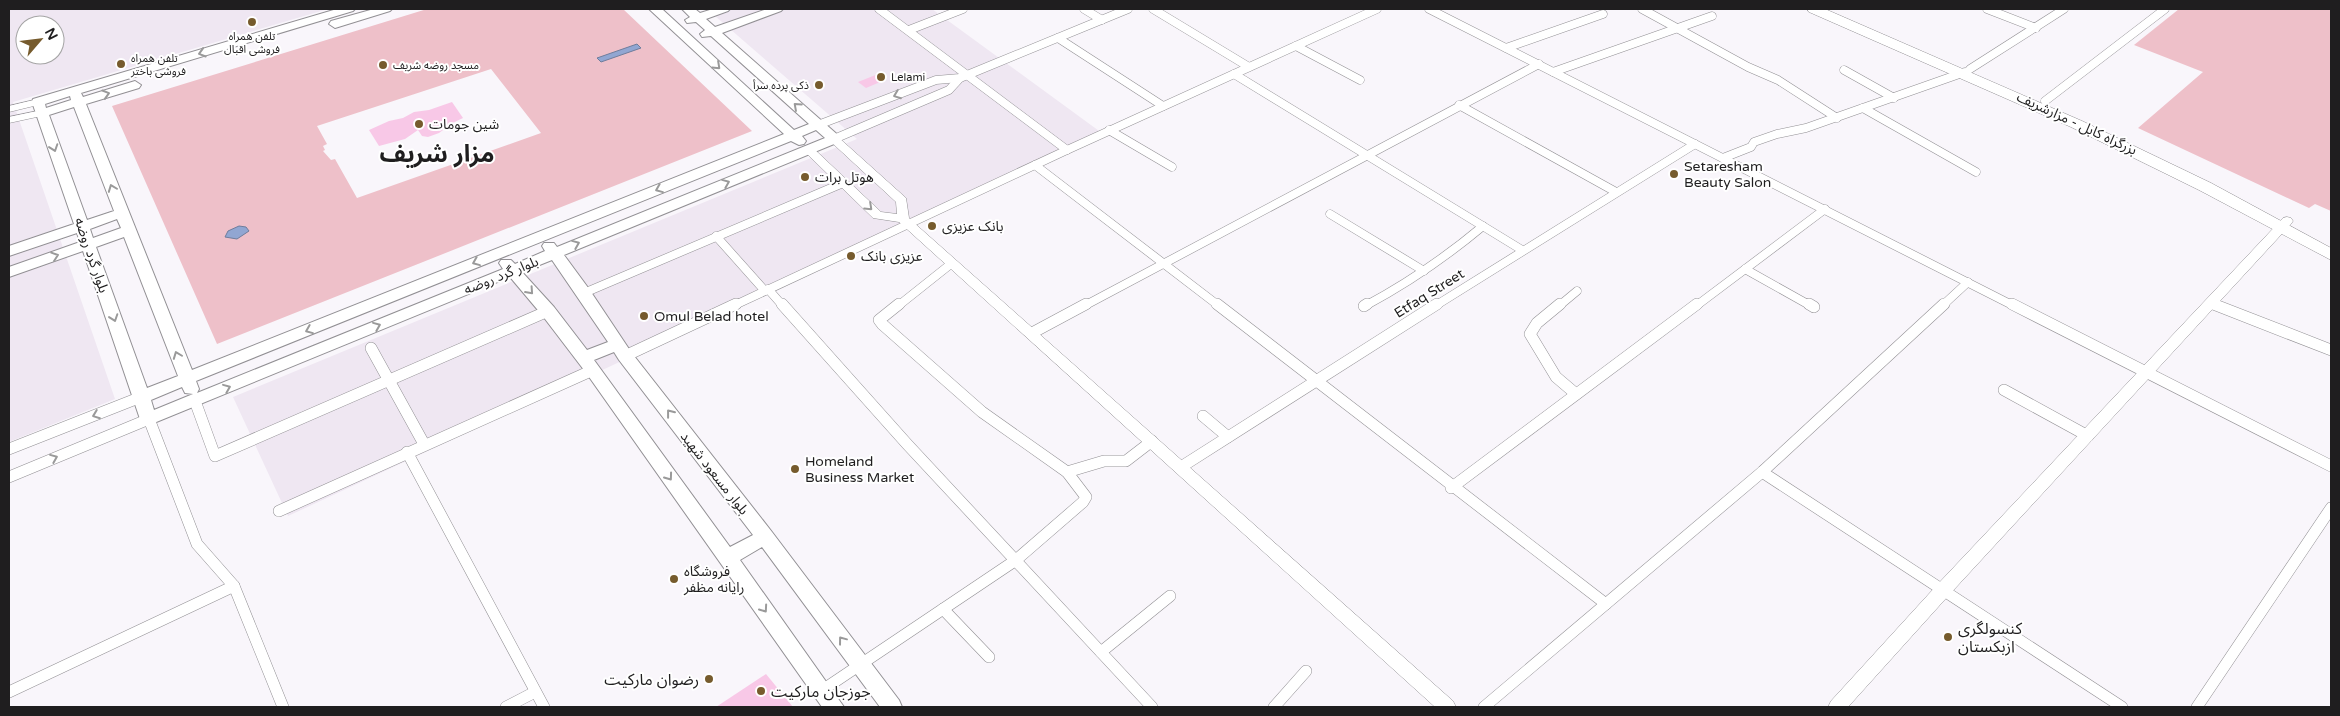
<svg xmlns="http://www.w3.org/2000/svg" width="2340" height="716" font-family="'Varela Round','Noto Sans Arabic',sans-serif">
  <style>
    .built { fill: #efe7f2; fill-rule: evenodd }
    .green { fill: #eec0c9; fill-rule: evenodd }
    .water { fill: #91a6d2; stroke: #6f7d9c }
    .building { fill: #f8c8e7 }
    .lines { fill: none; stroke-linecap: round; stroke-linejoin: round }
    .street-far1-casing { stroke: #929094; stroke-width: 9 }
    .street-casing { stroke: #929094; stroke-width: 12 }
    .secondary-casing { stroke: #929094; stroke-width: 1 }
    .primary-casing { stroke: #929094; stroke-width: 2 }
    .highway-casing { stroke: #929094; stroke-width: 1 }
    .street-far1 { stroke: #fff; stroke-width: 8 }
    .street { stroke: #fff; stroke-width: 11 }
    .secondary { fill: #fff; fill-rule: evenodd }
    .primary { fill: #fff; fill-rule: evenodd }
    .highway { fill: #fff; fill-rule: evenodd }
    .oneway { stroke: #9a9a9a }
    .poi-dot { fill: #765b2d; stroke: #fff; stroke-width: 2 }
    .labels { text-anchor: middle; stroke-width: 4; stroke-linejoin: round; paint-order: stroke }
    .far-poi-label { font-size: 11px; fill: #1f1e1f; stroke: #fff; text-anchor: start }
    .street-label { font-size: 14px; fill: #1f1e1f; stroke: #fff }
    .poi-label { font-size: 14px; fill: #1f1e1f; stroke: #fff; text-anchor: start }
    .near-poi-label { font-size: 16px; fill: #1f1e1f; stroke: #fff; text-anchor: start }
    .town-label { font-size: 24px; font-weight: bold; fill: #1f1e1f; stroke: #fff }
  </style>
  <rect width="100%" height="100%" fill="#f9f6fb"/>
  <g class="built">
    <path d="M9,9H328L13,102L115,399L9,442ZM25,25H55V55H25Z"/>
    <polygon points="707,9 932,9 1106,136 288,516 233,397 857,139"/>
  </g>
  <g class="green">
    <path d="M427,9H623L752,131L217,344L112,106ZM491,69L541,133L357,198L335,159L331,160L323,151L325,150L323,146L327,144L317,126Z"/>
    <polygon points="2179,9 2331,9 2331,211 2315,204 2309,208 2138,128 2203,72 2134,45"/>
  </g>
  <g class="water">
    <polygon points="637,44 641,48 601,62 597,58"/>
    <polygon points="239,226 246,227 249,231 237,239 225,237 228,231"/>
  </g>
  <g class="building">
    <polygon points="878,74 885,80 866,88 858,82"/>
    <polygon points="452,102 463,118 442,128 443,130 439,133 428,137 422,136 418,130 405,139 379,146 369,130 389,121 403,118 414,112 429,110"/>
    <polygon points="766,674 793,707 716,707"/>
  </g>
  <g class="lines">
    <g class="street-far1-casing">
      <g id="street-far1">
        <polyline points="879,9 1067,150"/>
        <polyline points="1084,9 1102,20"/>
        <polyline points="1153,9 1249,67"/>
        <polyline points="1429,9 2014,306"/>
        <polyline points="1642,9 1748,67 1778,80 1837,118"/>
        <polyline points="1987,9 2036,28"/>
        <polyline points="909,30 963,9"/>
        <polyline points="1058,38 1163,106"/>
        <polyline points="1296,46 1360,80"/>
        <polyline points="1506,48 1603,14"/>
        <polyline points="1970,69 2064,9"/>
        <polyline points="1844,70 1894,98"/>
        <polyline points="1553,72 1712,16"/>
        <polyline points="1234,74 1522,250"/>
        <polyline points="2045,101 2165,9"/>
        <polyline points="1459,105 1616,192"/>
        <polyline points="1863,108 1976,172"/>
        <polyline points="818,125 936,80 960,78 1128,9"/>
        <polyline points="1109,130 1172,167"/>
        <polyline points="834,139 949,90 960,78"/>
        <polyline points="1723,158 1751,147 1754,142 1777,134 1806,128 1965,72"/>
        <polyline points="1035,165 1219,306"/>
        <polyline points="1330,214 1424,271"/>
        <polyline points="716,236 765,291"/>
        <polyline points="1745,269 1811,306"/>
        <polyline points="768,289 783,306"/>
        <polyline points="584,293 843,183"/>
        <polyline points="2212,304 2216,306"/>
        <polyline points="733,306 1067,150 1377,9"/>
        <polyline points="898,306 952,263"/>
        <polyline points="1084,306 1539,64"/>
        <path d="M1365,306C1408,283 1446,257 1483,226"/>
        <polyline points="1435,306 1695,144"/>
        <polyline points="1559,306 1577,291"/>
        <polyline points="1696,306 1825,209"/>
        <polyline points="1942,306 1968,282"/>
      </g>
    </g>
    <g class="street-casing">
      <g id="street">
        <polyline points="782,304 907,444 1152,707"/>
        <polyline points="1217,304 1606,604"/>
        <polyline points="1560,304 1537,323 1530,334 1556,377 1576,394"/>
        <polyline points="1809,304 1814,307"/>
        <polyline points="2012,304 2331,466"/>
        <polyline points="2213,304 2331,350"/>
        <polyline points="1364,306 1367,304"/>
        <polyline points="1032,333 1086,304"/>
        <polyline points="371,348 424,444"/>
        <polyline points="625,356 736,304"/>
        <polyline points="2004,390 2088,436"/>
        <polyline points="195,401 215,456 548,311"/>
        <polyline points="1203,416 1228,437"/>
        <polyline points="9,449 141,397"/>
        <polyline points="407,452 544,707"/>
        <polyline points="1181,467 1437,304"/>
        <polyline points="1067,472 1104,461 1126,461 1152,441"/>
        <polyline points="1762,472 2122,707"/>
        <polyline points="9,477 149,419 197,544 234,586 283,707"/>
        <polyline points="1451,488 1697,304"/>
        <polyline points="279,511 593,370"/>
        <polyline points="943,609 989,657"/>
        <polyline points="1101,652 1170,596"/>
        <polyline points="821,691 1016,560 1083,502 1086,497 1067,472 982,412 882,324 879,320 899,304"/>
        <polyline points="9,692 234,586"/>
        <polyline points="506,707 535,692"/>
        <polyline points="1274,707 1306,671"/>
        <polyline points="1484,707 1762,472 1944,304"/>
        <polyline points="2197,707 2331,508"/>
      </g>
    </g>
    <g class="secondary-casing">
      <g id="secondary">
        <polygon points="38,99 42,100 42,104 9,112 9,106"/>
        <polygon points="42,110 48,113 46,115 9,123 9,117"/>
        <polygon points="834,136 838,137 906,198 909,218 912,221 1453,701 1456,707 1435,707 899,222 873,218 802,149 808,146 812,147 881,212 897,214 896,202 830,141 828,139"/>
        <polygon points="2287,217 2291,218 2293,221 2291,224 1949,595 1848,707 1828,707 1831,701 1937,585 2283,218"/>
      </g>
    </g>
    <g class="primary-casing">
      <g id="primary">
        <path d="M337,9H355L353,11L81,93L83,97L135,81L141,85L139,88L86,104L192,370L784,134L649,9H662L794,130L809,124L711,36L702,37L700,34L705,30L696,22L687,23L685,20L690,17L682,9H695L700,13L713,9H730L728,11L706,19L715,27L767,9H783L781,11L722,33L839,136L841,139L839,142L564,255L589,289L631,352L772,532L899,700L902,707H880L762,547L740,560L844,707H822L587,374L542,315L510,277L149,425L143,423L140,419L83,251L9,277V267L80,242L77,233L9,256V246L74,224L32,102L33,99ZM70,96L71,100L46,108L45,104ZM74,107L114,211L87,220L49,115ZM816,130L825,138L557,247L554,243H544L542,246L545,251L515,264L511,260H501L499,263L503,269L197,393L199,389L196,381L791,141L799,145L804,144L806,141L802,136ZM117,219L121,228L93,238L90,229ZM124,237L178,376L147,388L96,247ZM552,260L608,342L587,350L554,307L522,272ZM614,352L619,360L753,535L730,547L594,360ZM182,387L185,393L193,394L154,410L151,400Z"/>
        <polygon points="374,9 392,9 390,11 335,28 329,24 331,21"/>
      </g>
    </g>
    <g class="highway-casing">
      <polygon id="highway" points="1807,9 1825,9 2082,121 2211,183 2331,248 2331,260 2199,190 2071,127 1809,12"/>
    </g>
    <use href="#street-far1" class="street-far1"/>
    <use href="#street" class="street"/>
    <use href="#secondary" class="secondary"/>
    <use href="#primary" class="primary"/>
    <use href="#highway" class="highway"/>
  </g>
  <defs><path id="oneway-chevron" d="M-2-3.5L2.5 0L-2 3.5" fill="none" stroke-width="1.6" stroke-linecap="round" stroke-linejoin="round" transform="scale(1.25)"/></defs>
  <g class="oneway">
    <use href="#oneway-chevron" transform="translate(202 53) rotate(163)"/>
    <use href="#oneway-chevron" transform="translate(717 66) rotate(43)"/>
    <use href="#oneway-chevron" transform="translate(106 94) rotate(-17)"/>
    <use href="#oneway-chevron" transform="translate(897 95) rotate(159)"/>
    <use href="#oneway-chevron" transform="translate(797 106) rotate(-138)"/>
    <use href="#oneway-chevron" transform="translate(54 148) rotate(71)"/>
    <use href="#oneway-chevron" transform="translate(726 183) rotate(-22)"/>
    <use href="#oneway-chevron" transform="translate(112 188) rotate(-111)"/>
    <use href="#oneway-chevron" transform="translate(659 189) rotate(158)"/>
    <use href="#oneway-chevron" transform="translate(869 207) rotate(43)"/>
    <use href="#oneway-chevron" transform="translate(576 244) rotate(-22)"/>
    <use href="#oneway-chevron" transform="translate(55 256) rotate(-19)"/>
    <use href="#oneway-chevron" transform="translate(476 262) rotate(158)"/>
    <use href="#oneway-chevron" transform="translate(530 291) rotate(48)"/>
    <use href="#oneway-chevron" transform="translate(114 318) rotate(71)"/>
    <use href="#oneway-chevron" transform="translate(377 326) rotate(-22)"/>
    <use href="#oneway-chevron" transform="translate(309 330) rotate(158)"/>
    <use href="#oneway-chevron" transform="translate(177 355) rotate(-111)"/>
    <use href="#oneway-chevron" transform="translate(227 388) rotate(-22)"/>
    <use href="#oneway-chevron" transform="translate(670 413) rotate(-128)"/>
    <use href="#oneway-chevron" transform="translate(96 415) rotate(159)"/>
    <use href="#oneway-chevron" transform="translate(54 458) rotate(-22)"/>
    <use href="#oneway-chevron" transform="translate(669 477) rotate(54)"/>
    <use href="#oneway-chevron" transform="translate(764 609) rotate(55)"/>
    <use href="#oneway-chevron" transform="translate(842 640) rotate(-127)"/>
  </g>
  <g class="poi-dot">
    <circle cx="252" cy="22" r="5"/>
    <circle cx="121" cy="64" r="5"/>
    <circle cx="383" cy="65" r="5"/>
    <circle cx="881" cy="77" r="5"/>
    <circle cx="819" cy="85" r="5"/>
    <circle cx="419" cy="124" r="5"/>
    <circle cx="1674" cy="174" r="5"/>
    <circle cx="805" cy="177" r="5"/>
    <circle cx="932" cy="226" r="5"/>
    <circle cx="851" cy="256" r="5"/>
    <circle cx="644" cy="316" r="5"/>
    <circle cx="795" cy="469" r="5"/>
    <circle cx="674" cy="579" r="5"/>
    <circle cx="1948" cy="637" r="5"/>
    <circle cx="709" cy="679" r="5"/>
    <circle cx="761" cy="691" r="5"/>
  </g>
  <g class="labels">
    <g class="far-poi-label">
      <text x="252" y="40" text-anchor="middle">تلفن همراه<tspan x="252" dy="13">فروشی اقبال</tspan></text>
      <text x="131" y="62">تلفن همراه<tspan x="131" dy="13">فروشی باختر</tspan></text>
      <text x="393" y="69">مسجد روضه شریف</text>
      <text x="891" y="81">Lelami</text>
      <text x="809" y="89" text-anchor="end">ذکی پرده سرأ</text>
    </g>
    <g class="street-label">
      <text transform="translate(2077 123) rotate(25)" y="5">بزرگراه کابل - مزارشریف</text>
      <text transform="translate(92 255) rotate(71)" y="5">بلوار گرد روضه</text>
      <text transform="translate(501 275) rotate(-22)" y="5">بلوار گرد روضه</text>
      <text transform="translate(1429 293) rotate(-32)" y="5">Etfaq Street</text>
      <text transform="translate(715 473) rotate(52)" y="5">بلوار مسعود شهید</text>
    </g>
    <g class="poi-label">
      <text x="429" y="129">شین جومات</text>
      <text x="1684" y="171">Setaresham<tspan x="1684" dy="16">Beauty Salon</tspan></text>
      <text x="815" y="182">هوتل برات</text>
      <text x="942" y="231">بانک عزیزی</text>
      <text x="861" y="261">عزیزی بانک</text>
      <text x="654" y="321">Omul Belad hotel</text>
      <text x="805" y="466">Homeland<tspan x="805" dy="16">Business Market</tspan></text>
      <text x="684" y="576">فروشگاه<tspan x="684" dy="16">رایانه مظفر</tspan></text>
    </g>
    <g class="near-poi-label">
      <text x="1958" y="634">کنسولگری<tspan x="1958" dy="18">ازبکستان</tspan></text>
      <text x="699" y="685" text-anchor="end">رضوان مارکیت</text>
      <text x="771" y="697">جوزجان مارکیت</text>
    </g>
    <g class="town-label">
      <text x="437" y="162">مزار شريف</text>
    </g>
  </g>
  <rect width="2340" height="716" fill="none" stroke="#1f1e1f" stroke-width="20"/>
  <g transform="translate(40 40) rotate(62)"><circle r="24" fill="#ffffff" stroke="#a5a5a5"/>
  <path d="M0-4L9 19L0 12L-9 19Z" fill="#765b2d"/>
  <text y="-8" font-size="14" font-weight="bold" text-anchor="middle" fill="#1f1e1f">N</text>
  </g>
</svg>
